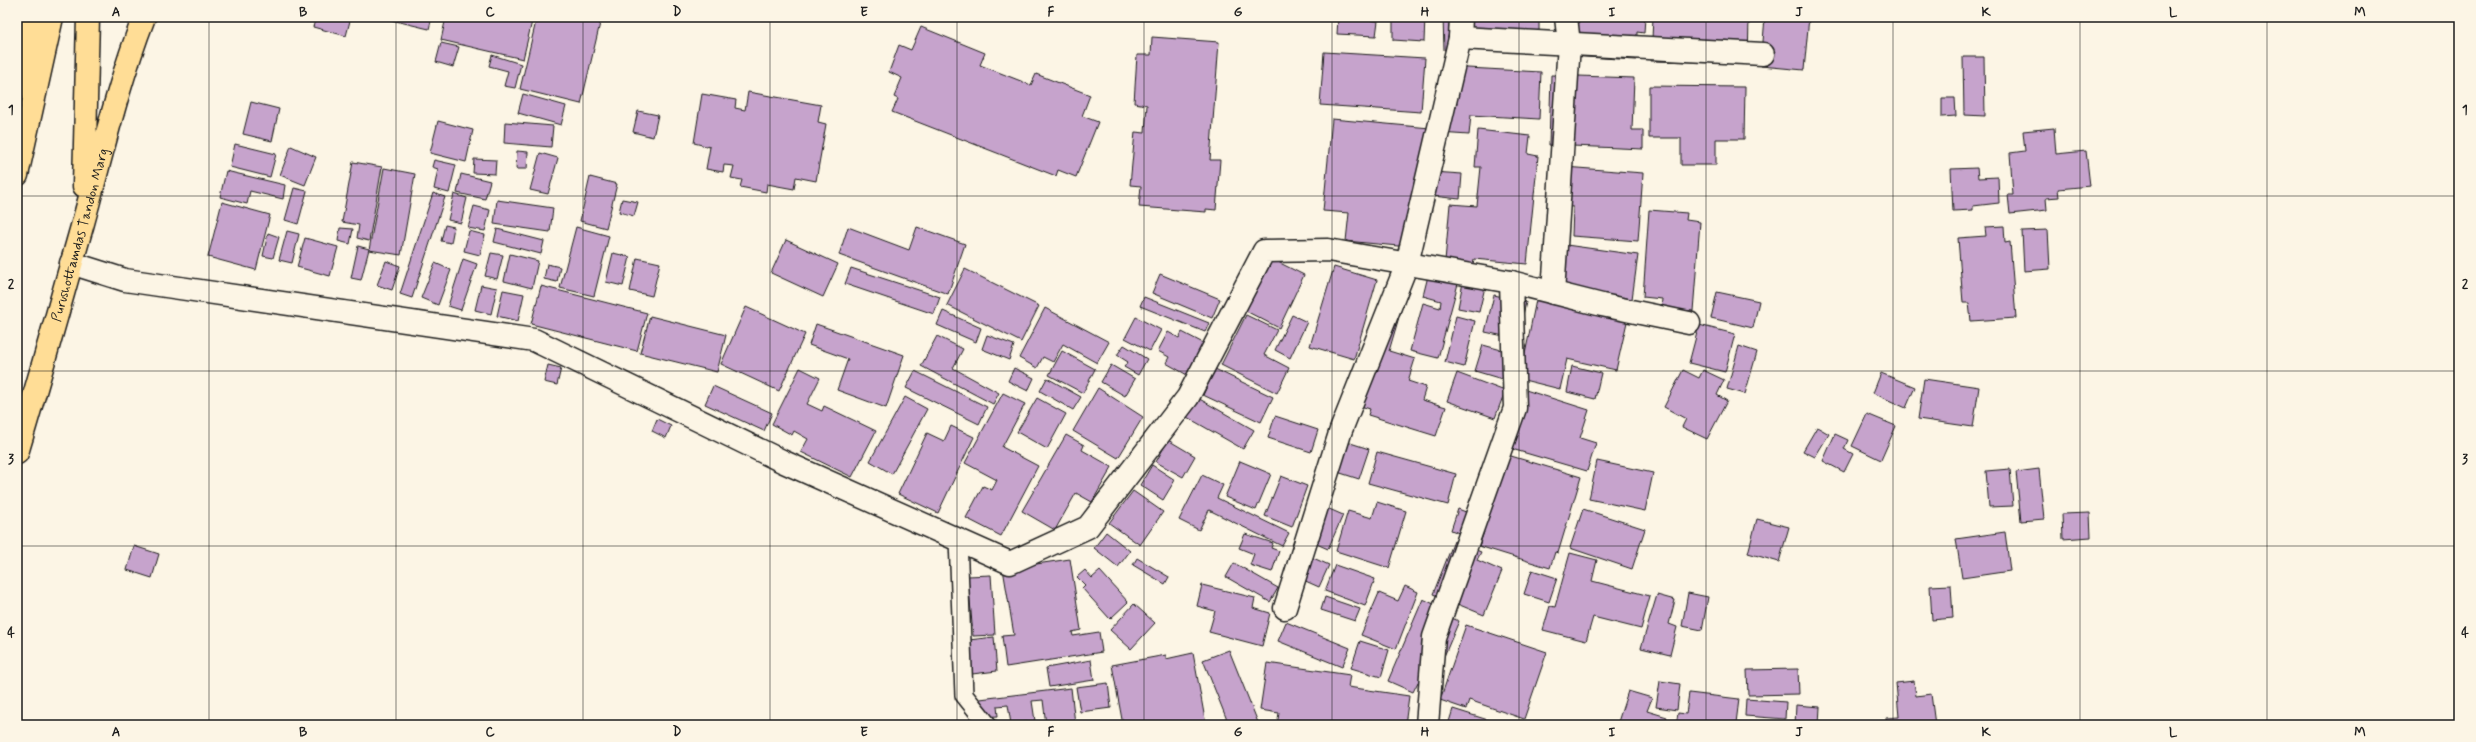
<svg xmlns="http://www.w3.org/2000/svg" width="2476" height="742" font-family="Mynerve,sans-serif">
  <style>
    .building { fill: #c6a3cc; stroke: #1c1c1c }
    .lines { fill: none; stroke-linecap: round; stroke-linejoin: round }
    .lane-casing { stroke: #1c1c1c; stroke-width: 20 }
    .street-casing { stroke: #1c1c1c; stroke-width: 25 }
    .primary-casing { stroke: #1c1c1c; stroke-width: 25 }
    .lane { stroke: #fcf5e5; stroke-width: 17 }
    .street { stroke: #fcf5e5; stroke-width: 22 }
    .primary { stroke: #ffdd96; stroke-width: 22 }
    .grid { fill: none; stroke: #1c1c1c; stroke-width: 1; stroke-opacity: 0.55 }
    .labels { text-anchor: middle; stroke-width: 3.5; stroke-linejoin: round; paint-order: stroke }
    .street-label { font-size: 14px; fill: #1c1c1c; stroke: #fcf5e5 }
    .neatline { fill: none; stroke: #1c1c1c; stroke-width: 1.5 }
    .grid-label { font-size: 13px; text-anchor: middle; font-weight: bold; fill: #1c1c1c }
  </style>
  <rect width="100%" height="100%" fill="#fcf5e5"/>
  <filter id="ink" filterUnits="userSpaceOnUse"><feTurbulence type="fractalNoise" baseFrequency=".025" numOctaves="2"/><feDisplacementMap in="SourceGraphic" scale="8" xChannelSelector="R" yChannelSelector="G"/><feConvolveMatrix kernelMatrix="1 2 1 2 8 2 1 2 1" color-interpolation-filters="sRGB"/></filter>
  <g filter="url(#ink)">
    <g class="building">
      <polygon points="316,17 351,17 346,36 313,27"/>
      <polygon points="379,17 432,17 429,29"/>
      <polygon points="446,17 533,17 523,59 441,40"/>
      <polygon points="537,17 601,19 581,104 520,89"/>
      <polygon points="1393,17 1425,17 1424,42 1393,40"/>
      <polygon points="1443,17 1539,17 1539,51 1444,50"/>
      <polygon points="1569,17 1645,17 1644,33 1637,32 1636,60 1568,56"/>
      <polygon points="1653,17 1749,17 1748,63 1651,61"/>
      <polygon points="1765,17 1809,17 1804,70 1761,66"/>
      <polygon points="1338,18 1378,21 1376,36 1337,34"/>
      <polygon points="921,27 985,53 980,65 1031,85 1036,74 1090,95 1082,116 1098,122 1076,177 1058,170 1056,176 892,112 898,99 894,97 902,78 889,72 899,45 911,50"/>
      <polygon points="1152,37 1219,42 1210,160 1220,160 1216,210 1206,209 1206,212 1139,207 1141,186 1130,185 1135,132 1145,133 1147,105 1134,103 1137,55 1151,55"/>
      <polygon points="441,43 459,47 453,67 436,62"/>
      <polygon points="1324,52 1425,58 1421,112 1320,105"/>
      <polygon points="492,55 521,64 515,88 504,86 508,71 489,66"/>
      <polygon points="1963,57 1984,57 1985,116 1964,115"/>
      <polygon points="1449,67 1541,72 1539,119 1471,115 1469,135 1439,133"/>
      <polygon points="1551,75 1634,78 1632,130 1643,130 1643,149 1549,145"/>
      <polygon points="1649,86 1745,87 1744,139 1716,139 1716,165 1681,165 1681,138 1649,138"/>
      <polygon points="748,92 821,105 818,122 826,124 816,181 796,177 794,189 767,184 766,192 740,187 742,180 731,178 734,166 724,165 723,172 706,169 710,147 694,143 702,94 736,100 735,108 745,110"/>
      <polygon points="523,94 566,106 561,125 518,113"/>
      <polygon points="1942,98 1955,98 1956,116 1942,117"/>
      <polygon points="251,102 279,109 272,141 243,134"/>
      <polygon points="638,111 658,115 653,137 633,132"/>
      <polygon points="1332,119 1430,128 1419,248 1346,241 1349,213 1323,211"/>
      <polygon points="438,121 473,130 466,162 430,153"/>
      <polygon points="505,122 553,126 551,147 504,143"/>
      <polygon points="2054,128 2056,154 2086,151 2090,186 2058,189 2059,197 2046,198 2047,210 2010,214 2008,195 2013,195 2010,153 2025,151 2023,131"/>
      <polygon points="1478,130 1530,136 1528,154 1538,156 1527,264 1474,259 1473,264 1445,261 1450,204 1477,206 1481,167 1475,167"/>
      <polygon points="235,144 276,154 270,177 230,167"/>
      <polygon points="291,146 316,157 305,185 280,175"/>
      <polygon points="517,151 528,152 527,169 516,169"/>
      <polygon points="540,153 558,158 548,194 530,190"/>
      <polygon points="474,159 496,160 495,174 473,173"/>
      <polygon points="434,160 456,165 449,193 434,189 438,169 432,167"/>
      <polygon points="353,162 382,167 369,241 357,238 359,225 342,222"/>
      <polygon points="1551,166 1643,173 1638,241 1572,236 1573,207 1548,205"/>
      <polygon points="384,168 415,174 401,255 369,250"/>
      <polygon points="1977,168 1978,178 1998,177 1999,203 1973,206 1973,210 1953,211 1951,169"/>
      <polygon points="226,171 285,185 283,199 250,191 247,204 220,197"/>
      <polygon points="1433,172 1462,174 1460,199 1432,196"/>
      <polygon points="461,174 490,181 485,199 457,193"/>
      <polygon points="590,177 617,184 606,228 580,221"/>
      <polygon points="294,188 307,191 298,224 285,220"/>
      <polygon points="433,193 445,197 412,298 400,294"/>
      <polygon points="454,194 467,198 461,223 448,220"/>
      <polygon points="622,199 638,202 634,216 619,212"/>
      <polygon points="497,200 553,208 550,232 494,224"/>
      <polygon points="222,202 270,215 256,270 208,257"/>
      <polygon points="474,206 490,210 485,231 468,228"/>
      <polygon points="1649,210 1687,213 1686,220 1700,222 1693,311 1661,309 1662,299 1643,297"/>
      <polygon points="445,225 454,227 451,243 441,241"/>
      <polygon points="2004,226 2005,243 2010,242 2016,318 1971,321 1969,303 1963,303 1958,238 1986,236 1985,227"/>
      <polygon points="576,227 609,236 594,296 560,288"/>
      <polygon points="848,227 909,250 917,227 965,244 948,294 839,255"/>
      <polygon points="340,228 353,229 350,244 338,241"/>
      <polygon points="497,229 544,241 541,254 494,242"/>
      <polygon points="2048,230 2050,269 2024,271 2022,231"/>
      <polygon points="287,231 299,234 292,263 279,260"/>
      <polygon points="469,231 485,235 480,255 464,251"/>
      <polygon points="268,233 279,237 273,258 263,256"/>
      <polygon points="305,238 338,247 330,276 297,267"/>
      <polygon points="786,240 838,264 823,297 771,273"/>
      <polygon points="1559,244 1638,255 1632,299 1552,287"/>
      <polygon points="358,246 369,249 361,280 351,278"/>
      <polygon points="491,253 503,255 497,279 485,276"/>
      <polygon points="613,253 630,257 623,286 606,282"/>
      <polygon points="510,254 538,261 532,288 504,281"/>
      <polygon points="1268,257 1304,275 1279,328 1242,309"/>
      <polygon points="637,258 660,263 652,296 630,291"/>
      <polygon points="463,259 477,264 461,310 448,306"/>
      <polygon points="386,261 400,266 392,290 377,285"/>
      <polygon points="435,263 451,270 438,305 421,298"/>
      <polygon points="547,264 560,267 557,282 544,279"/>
      <polygon points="1334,267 1377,280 1354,359 1310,346"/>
      <polygon points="851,268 940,297 934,314 845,284"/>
      <polygon points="965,269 1039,306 1021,342 947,305"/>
      <polygon points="1429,272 1459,280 1438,358 1410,351 1423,303 1440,308 1441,301 1423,296"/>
      <polygon points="1160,274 1220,299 1212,318 1152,293"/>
      <polygon points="1410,280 1389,351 1415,359 1408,381 1426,387 1422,400 1446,407 1436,436 1368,415 1370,409 1354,404"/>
      <polygon points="1463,282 1485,287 1479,312 1458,308"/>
      <polygon points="481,285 497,288 491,314 475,310"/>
      <polygon points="541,286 647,313 637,351 531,324"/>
      <polygon points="503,290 524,294 518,321 497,316"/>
      <polygon points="1717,292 1759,301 1753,328 1711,318"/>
      <polygon points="1494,295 1526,302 1518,339 1485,332"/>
      <polygon points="1144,297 1209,323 1205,332 1140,306"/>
      <polygon points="1536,300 1627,322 1616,370 1567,359 1560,389 1520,379"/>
      <polygon points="746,307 805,334 779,391 721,364"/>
      <polygon points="1045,308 1109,342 1097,363 1063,344 1053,362 1043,357 1037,368 1019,358"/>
      <polygon points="943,311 981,328 976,342 937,325"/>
      <polygon points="1246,315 1277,330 1264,355 1289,368 1277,393 1221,365"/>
      <polygon points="1292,315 1307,322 1290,358 1275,350"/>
      <polygon points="650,316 726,335 717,372 640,353"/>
      <polygon points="1456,316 1475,321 1464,367 1445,362"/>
      <polygon points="1136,317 1161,330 1150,351 1125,338"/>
      <polygon points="816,324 904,355 886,408 837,390 848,359 809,345"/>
      <polygon points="1699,325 1735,334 1725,372 1689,363"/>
      <polygon points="1168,332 1179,338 1182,332 1205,344 1189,376 1166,363 1169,357 1158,351"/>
      <polygon points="987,335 1014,345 1009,360 982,349"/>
      <polygon points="937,336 963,349 953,368 999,393 993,404 921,366"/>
      <polygon points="1124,345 1147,359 1138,375 1124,367 1128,362 1117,355"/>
      <polygon points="1483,345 1520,355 1512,382 1475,371"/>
      <polygon points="1739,346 1757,352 1745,394 1727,389"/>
      <polygon points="1062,351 1095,369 1083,393 1049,375"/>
      <polygon points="548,365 561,368 557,385 544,382"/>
      <polygon points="1111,365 1135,379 1125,396 1101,382"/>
      <polygon points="1572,366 1601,373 1595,399 1567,392"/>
      <polygon points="800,368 820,378 807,404 822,411 824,406 876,431 852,477 801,452 808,439 794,431 792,435 772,424"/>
      <polygon points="1014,368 1034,378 1028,391 1008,381"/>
      <polygon points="1215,369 1273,397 1261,422 1203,395"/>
      <polygon points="1683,370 1699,378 1703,370 1724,380 1717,395 1727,401 1707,439 1682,427 1686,419 1664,407"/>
      <polygon points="915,371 987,407 979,424 906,388"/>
      <polygon points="1457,373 1505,391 1495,418 1447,401"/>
      <polygon points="1881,373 1915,387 1906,408 1873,393"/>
      <polygon points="1047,378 1081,397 1073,410 1040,391"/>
      <polygon points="1924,379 1979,387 1973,427 1918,419"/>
      <polygon points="713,386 772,413 764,431 705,404"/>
      <polygon points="1516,387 1589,410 1580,438 1596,443 1587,471 1498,445"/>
      <polygon points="1098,388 1143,417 1118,458 1073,431"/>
      <polygon points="1003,393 1025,404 1002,447 1038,466 1001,536 966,518 983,486 992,490 997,480 965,463"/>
      <polygon points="905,397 927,409 892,474 870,461"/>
      <polygon points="1196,397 1254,430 1243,449 1185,416"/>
      <polygon points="1037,398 1066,414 1047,449 1017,432"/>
      <polygon points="1867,414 1896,426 1881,460 1852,446"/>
      <polygon points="1275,416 1318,430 1311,452 1268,438"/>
      <polygon points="657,419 671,426 666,438 652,431"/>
      <polygon points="951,426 974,437 938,513 898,494 927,433 944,441"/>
      <polygon points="1817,427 1829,434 1815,457 1803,451"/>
      <polygon points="1835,434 1848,440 1844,449 1853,454 1844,472 1823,461"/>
      <polygon points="1066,435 1084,445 1082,450 1112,467 1092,502 1076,493 1055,530 1022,511"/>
      <polygon points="1338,439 1369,449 1359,479 1328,469"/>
      <polygon points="1168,440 1195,456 1183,477 1156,462"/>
      <polygon points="1377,452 1456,474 1448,505 1368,483"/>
      <polygon points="1501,453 1581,477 1558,553 1555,552 1550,568 1479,546 1484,532 1478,530"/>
      <polygon points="1240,461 1271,474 1256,510 1225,497"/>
      <polygon points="1597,461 1653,473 1645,511 1589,499"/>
      <polygon points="1152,465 1175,480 1163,500 1140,485"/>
      <polygon points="2010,469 2013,506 1989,507 1986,471"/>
      <polygon points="2039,469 2044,519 2021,521 2016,472"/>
      <polygon points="1202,475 1223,485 1217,498 1289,533 1282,546 1209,510 1199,530 1179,520"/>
      <polygon points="1281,476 1307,486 1292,527 1265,516"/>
      <polygon points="1133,491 1163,512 1140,545 1109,523"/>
      <polygon points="1377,502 1406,511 1389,568 1336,551 1348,511 1372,518"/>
      <polygon points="1327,508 1343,515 1328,549 1312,542"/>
      <polygon points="1458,509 1479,517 1472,538 1451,530"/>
      <polygon points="1583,509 1645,529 1632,569 1570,548"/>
      <polygon points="2090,513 2091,537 2063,539 2062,514"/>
      <polygon points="1757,519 1789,527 1779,562 1748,553"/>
      <polygon points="1106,532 1130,551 1118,567 1094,548"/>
      <polygon points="2005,532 2010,571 1962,578 1956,539"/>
      <polygon points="1245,534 1273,543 1271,548 1279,551 1272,572 1250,565 1254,554 1239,548"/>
      <polygon points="1454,541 1481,552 1477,560 1502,571 1484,615 1433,594"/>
      <polygon points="134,546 159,554 152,578 127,570"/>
      <polygon points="1302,553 1329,565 1319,587 1292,575"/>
      <polygon points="1570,553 1597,560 1592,581 1650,596 1641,629 1593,617 1586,641 1543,630 1550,606 1555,607"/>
      <polygon points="1137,558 1169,577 1165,584 1133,565"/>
      <polygon points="1070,559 1081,630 1072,632 1073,636 1099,632 1102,652 1006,667 1002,636 1014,635 1003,569"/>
      <polygon points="1234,563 1278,588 1270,602 1226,577"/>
      <polygon points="1335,565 1375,579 1365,606 1325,591"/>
      <polygon points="1085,570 1092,578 1100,571 1128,602 1110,619 1082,588 1085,585 1077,577"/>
      <polygon points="1532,570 1557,578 1549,602 1524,594"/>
      <polygon points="991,575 995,635 973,636 968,576"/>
      <polygon points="1202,585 1255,598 1253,608 1270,613 1262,646 1209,632 1215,611 1197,606"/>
      <polygon points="1951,585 1953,618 1932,620 1930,586"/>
      <polygon points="1405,586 1418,592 1396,649 1361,635 1379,593 1398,601"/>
      <polygon points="1688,593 1708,597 1702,630 1682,626"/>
      <polygon points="1657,595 1675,600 1669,624 1677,627 1670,655 1641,648"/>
      <polygon points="1325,597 1360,609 1355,621 1321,610"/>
      <polygon points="1423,599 1447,610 1444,615 1459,621 1431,687 1418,682 1413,692 1388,681"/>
      <polygon points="1134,604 1155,623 1131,649 1110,630"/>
      <polygon points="1286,622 1350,648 1342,667 1278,641"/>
      <polygon points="1466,625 1547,652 1524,719 1469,700 1466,709 1440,700"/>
      <polygon points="994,637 997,671 972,674 969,640"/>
      <polygon points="1360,641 1389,650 1381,677 1351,668"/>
      <polygon points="1229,650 1259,725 1229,725 1203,660"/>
      <polygon points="1193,653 1206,725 1123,725 1112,665 1166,655 1166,659"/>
      <polygon points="1091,660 1094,680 1049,687 1046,668"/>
      <polygon points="1267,663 1350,675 1348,687 1409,696 1405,725 1277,725 1279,713 1260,710"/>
      <polygon points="1798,669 1799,694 1748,695 1747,670"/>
      <polygon points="1660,681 1680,684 1677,710 1656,707"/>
      <polygon points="1914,681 1916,696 1931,694 1935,725 1887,725 1886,718 1899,717 1896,683"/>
      <polygon points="1108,683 1111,708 1080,712 1076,687"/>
      <polygon points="1071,688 1075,724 1046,725 1043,700 1032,701 1035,721 1011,724 1008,705 997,706 998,716 982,717 980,699"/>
      <polygon points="1628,691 1652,698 1647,711 1667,717 1664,725 1617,725"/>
      <polygon points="1689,693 1739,699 1736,723 1738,725 1676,725 1678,713 1686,714"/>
      <polygon points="1746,699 1786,702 1785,719 1745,716"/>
      <polygon points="1796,705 1820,707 1819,725 1795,725"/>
      <polygon points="1453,709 1504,725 1448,725"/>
      <polygon points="1749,722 1776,725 1748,725"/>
    </g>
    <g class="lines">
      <g class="lane-casing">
        <polyline id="lane" points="958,539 964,695 988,725"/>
      </g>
      <g class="street-casing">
        <g id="street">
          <polyline points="1460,38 1763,54"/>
          <polyline points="71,263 125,280 534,340 784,462 1010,563 1088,527 1188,397 1264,251 1328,250 1511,282 1602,305 1689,323"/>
          <polyline points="1553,293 1569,44 1566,17"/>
          <polyline points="1285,608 1341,430 1407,264 1460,38 1461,17"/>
          <polyline points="1427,725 1434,637 1515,408 1511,282"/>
        </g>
      </g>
      <g class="primary-casing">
        <g id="primary">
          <polyline points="25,85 30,17"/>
          <polyline points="17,175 52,17"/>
          <polyline points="84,186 88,17"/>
          <path id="s1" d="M17,453C40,377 61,300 83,223C102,154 118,84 144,17"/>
        </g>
      </g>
      <use href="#lane" class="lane"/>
      <use href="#street" class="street"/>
      <use href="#primary" class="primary"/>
    </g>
  </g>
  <path class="grid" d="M209,17V725M396,17V725M583,17V725M770,17V725M957,17V725M1144,17V725M1332,17V725M1519,17V725M1706,17V725M1893,17V725M2080,17V725M2267,17V725M17,196H2459M17,371H2459M17,546H2459"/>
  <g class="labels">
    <g class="street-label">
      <text dy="5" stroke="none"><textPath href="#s1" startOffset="227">Purushottamdas Tandon Marg</textPath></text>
    </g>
  </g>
  <rect width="2476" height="742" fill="none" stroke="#fcf5e5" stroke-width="44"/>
  <rect x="22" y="22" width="2432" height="698" class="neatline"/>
  <g class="grid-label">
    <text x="116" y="16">A</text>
    <text x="303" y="16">B</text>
    <text x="490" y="16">C</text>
    <text x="677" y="16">D</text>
    <text x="864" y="16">E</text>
    <text x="1051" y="16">F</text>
    <text x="1238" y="16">G</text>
    <text x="1425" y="16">H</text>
    <text x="1612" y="16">I</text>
    <text x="1799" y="16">J</text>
    <text x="1986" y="16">K</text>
    <text x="2173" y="16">L</text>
    <text x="2360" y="16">M</text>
    <text x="11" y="114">1</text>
    <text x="2465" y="114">1</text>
    <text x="11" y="288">2</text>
    <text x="2465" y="288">2</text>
    <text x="11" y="463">3</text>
    <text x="2465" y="463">3</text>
    <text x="11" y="637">4</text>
    <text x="2465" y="637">4</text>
    <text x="116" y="736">A</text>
    <text x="303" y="736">B</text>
    <text x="490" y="736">C</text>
    <text x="677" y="736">D</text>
    <text x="864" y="736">E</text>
    <text x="1051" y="736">F</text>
    <text x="1238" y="736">G</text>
    <text x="1425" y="736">H</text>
    <text x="1612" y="736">I</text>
    <text x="1799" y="736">J</text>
    <text x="1986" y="736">K</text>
    <text x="2173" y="736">L</text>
    <text x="2360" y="736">M</text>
  </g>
</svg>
